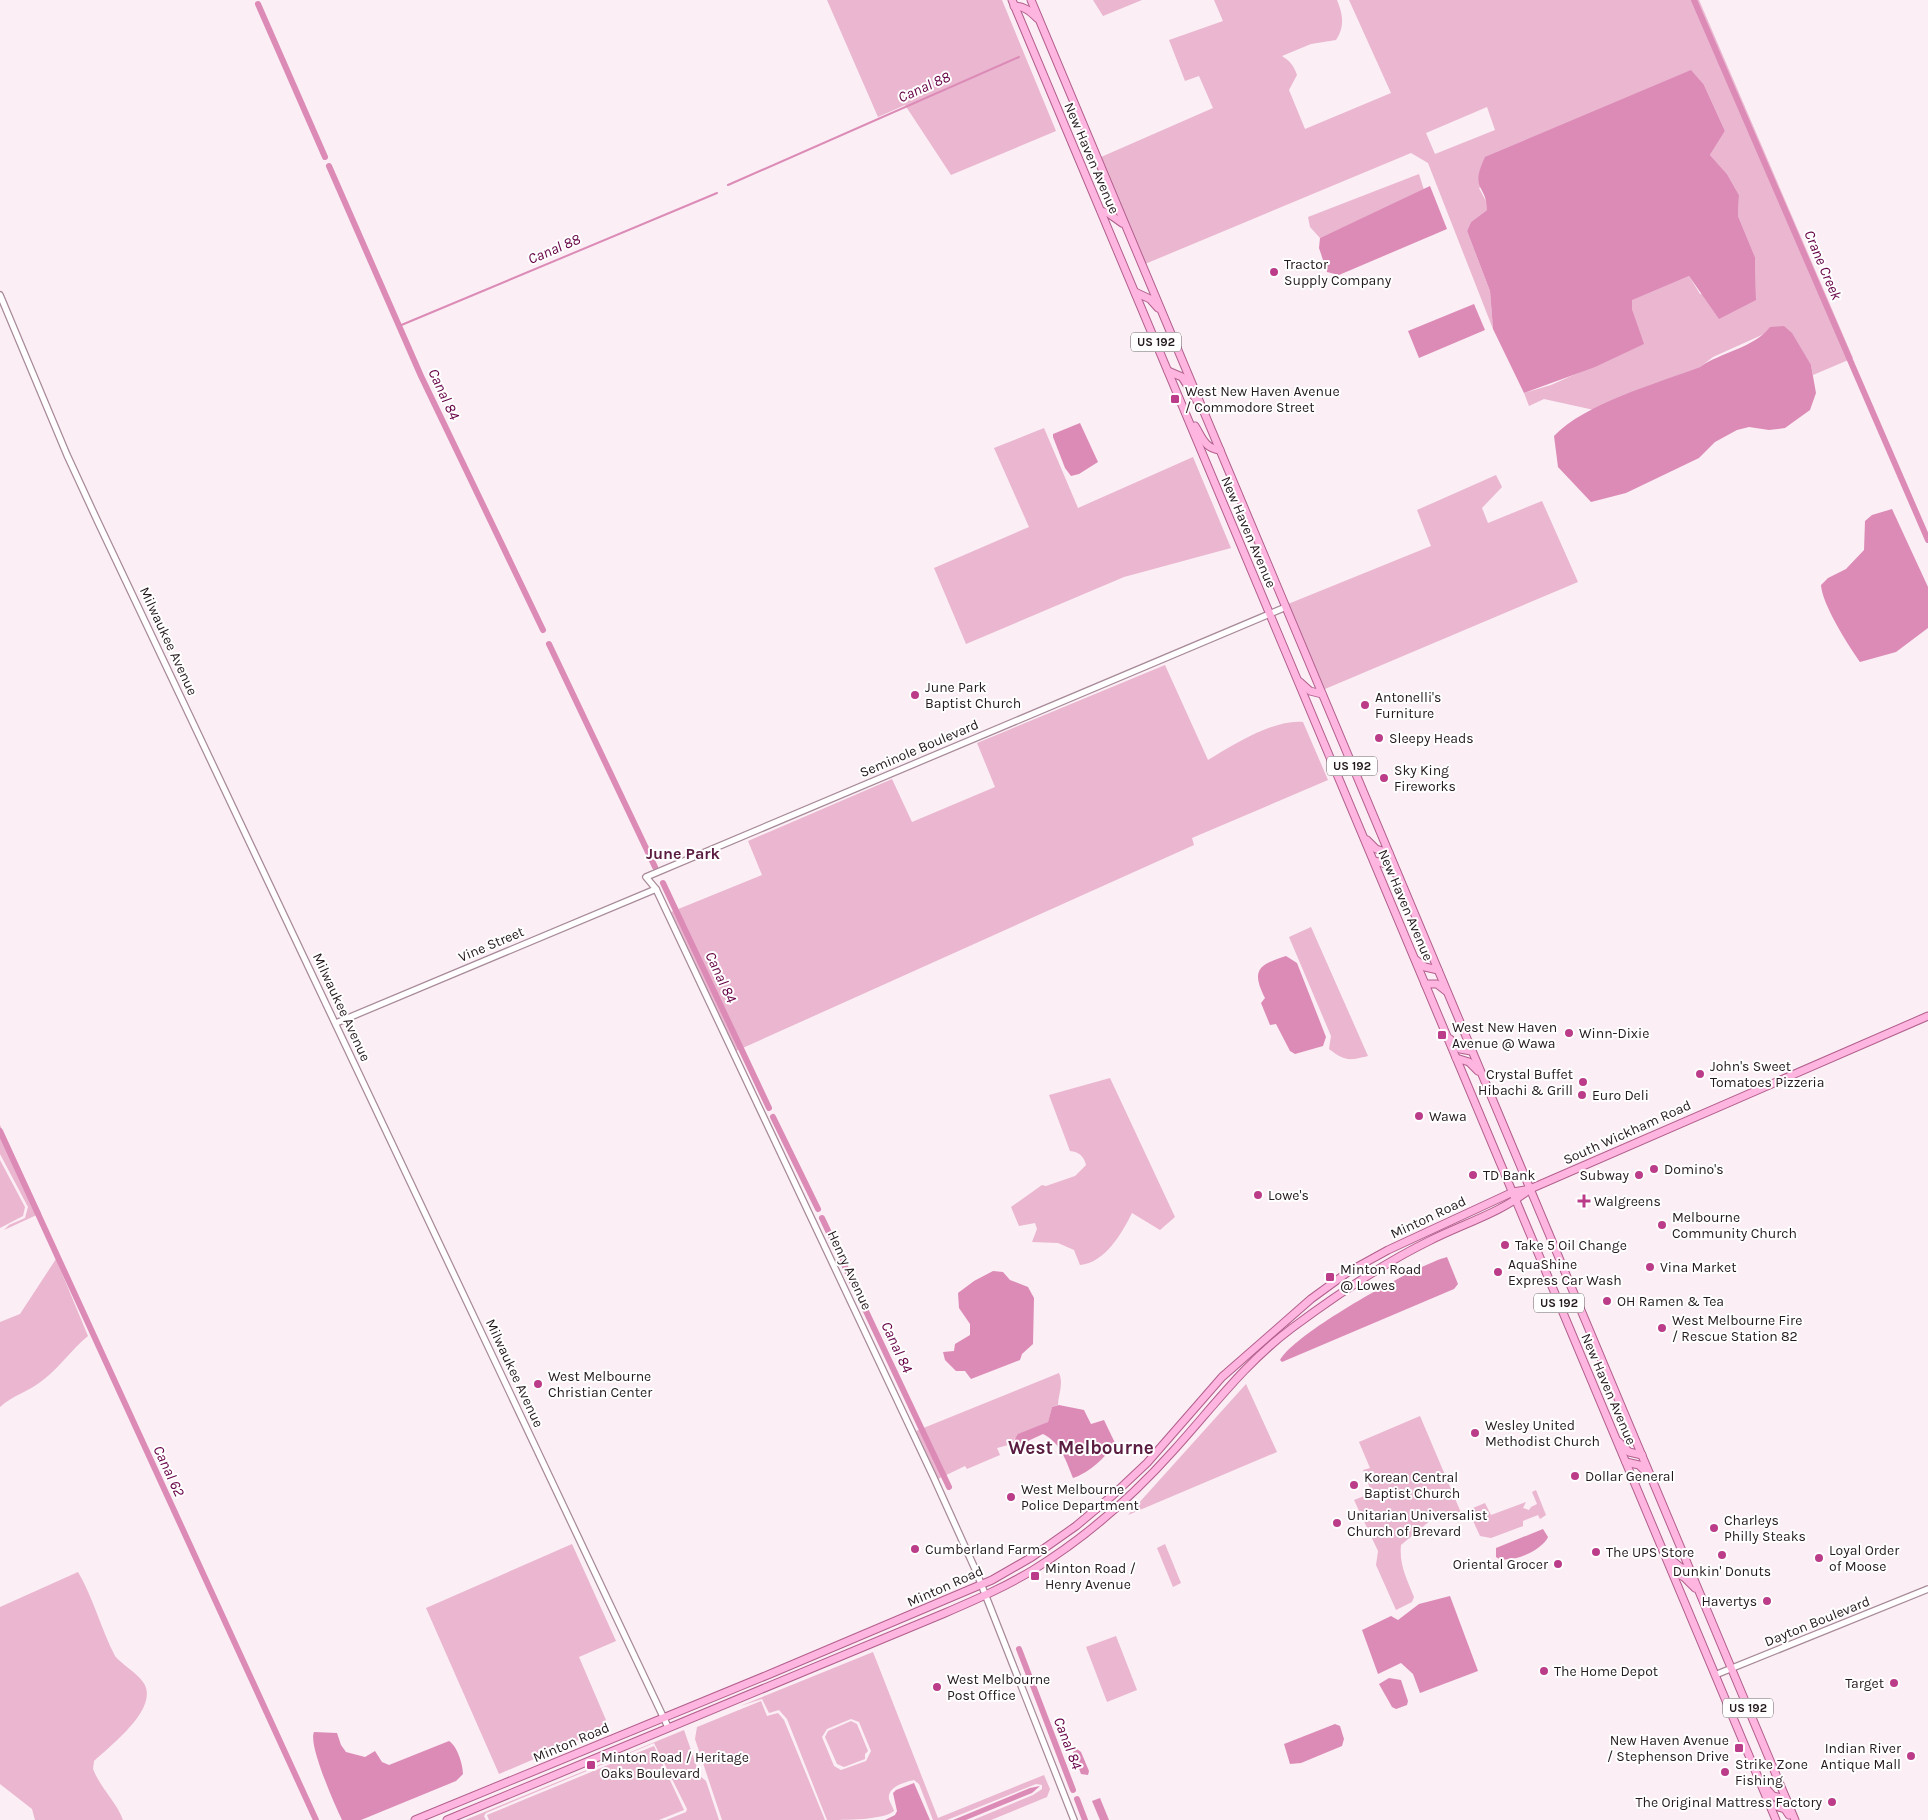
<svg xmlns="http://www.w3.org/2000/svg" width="1928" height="1820" font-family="Karla,sans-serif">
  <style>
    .green { fill: #eab6d0; fill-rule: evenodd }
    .water { fill: #dc8bb7 }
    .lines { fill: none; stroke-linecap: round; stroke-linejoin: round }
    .stream { stroke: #dc8bb7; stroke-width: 2 }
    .canal { stroke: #dc8bb7; stroke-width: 6 }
    .minor-casing { stroke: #a88a99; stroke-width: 8 }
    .major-casing { stroke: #b25f8d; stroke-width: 9 }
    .minor { stroke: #fff; stroke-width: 5.5 }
    .major { stroke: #feb5df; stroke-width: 7 }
    .poi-dot { fill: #bb3d8a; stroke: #fff; stroke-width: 2 }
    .labels { text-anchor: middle; stroke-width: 4; stroke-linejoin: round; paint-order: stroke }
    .shield { fill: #fff; stroke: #665e62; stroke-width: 1 }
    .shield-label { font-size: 12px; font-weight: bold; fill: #24191e }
    .street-label { font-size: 14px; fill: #24191e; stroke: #fff }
    .poi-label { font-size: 14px; fill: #24191e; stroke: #fff; text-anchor: start }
    .water-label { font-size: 15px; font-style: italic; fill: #670347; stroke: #fff }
    .quarter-label { font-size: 16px; font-weight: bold; fill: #5a1d41; stroke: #fff }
    .district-label { font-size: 19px; font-weight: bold; fill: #5a1d41; stroke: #fff }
  </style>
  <rect width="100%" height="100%" fill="#fbeef4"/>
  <g class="green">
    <polygon points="827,0 1002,0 1056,131 951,175 905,105 878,117"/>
    <polygon points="1093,0 1142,0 1103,16"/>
    <path d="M1214,0H1337C1343,14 1345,27 1336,40L1311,44L1282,56C1290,61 1294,66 1297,75L1289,90L1305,129L1391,93L1349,0H1699L1853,358L1813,375L1811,365L1764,334L1713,357L1700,367L1647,387L1594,410L1544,399L1529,406L1524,393L1551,385L1643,344L1632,309V299L1689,276L1700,294L1756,300L1755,257L1738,216L1739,195L1727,174L1710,155L1725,131L1704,85L1479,188L1487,203V210L1471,222L1467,231L1490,291L1493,329L1428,163L1411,153L1145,264L1101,157L1213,108L1199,76L1185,81L1169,40L1223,21ZM1487,107L1495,130L1435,154L1426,133Z"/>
    <polygon points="1419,174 1424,190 1320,238 1310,227 1308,217"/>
    <polygon points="1044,428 1078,508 1193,457 1231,548 1124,577 966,644 934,568 1029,527 994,448"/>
    <polygon points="1496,475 1502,487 1482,508 1488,523 1542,501 1578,582 1325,689 1288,604 1431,546 1417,510"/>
    <path d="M1165,665L1208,760C1233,745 1274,719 1303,722L1328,780L1192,838L1194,845L736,1051L671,912L762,875L748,841L892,779L912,822L995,787L977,743Z"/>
    <path d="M1311,927L1368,1056C1348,1061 1345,1061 1329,1049L1331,1036L1289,937Z"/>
    <path d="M1110,1078L1175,1217L1160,1230L1132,1213C1122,1233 1105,1263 1080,1265L1074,1250L1058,1243L1032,1242L1037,1229L1035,1223L1019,1226L1011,1207L1042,1185L1046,1186L1075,1176L1086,1165C1084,1156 1079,1152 1070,1151L1049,1095Z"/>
    <polygon points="0,1125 41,1213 4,1230 9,1225 25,1218 28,1207 0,1154"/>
    <polygon points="0,1160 25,1207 23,1216 0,1228"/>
    <path d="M56,1259L88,1336C72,1349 60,1367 43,1380C30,1391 13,1395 0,1407V1322L20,1314Z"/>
    <path d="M1059,1373C1064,1385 1058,1394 1058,1405L1052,1407L1048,1422L1014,1439L1012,1444L997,1448L1000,1455L967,1469L965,1466L938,1479L916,1431Z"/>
    <polygon points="1246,1384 1277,1452 1128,1515"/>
    <path d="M1420,1416L1462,1515L1457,1517L1438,1514L1401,1545C1399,1565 1407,1579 1414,1597L1412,1602L1396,1610L1376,1565L1378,1551L1354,1500L1372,1493L1363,1470L1370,1468L1359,1442Z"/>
    <polygon points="1536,1490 1546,1515 1540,1519 1538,1515 1523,1521 1523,1526 1491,1538 1480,1536 1468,1510 1485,1503 1491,1515 1526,1502 1523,1508 1529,1510 1531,1507 1537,1504 1532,1492"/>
    <polygon points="572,1544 616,1641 579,1657 609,1727 499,1774 426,1608"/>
    <polygon points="1165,1544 1181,1583 1173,1587 1157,1548"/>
    <path d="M78,1572C93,1597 101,1629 115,1656C120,1663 136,1672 143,1682C161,1707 111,1745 94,1761L93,1769C101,1789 116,1801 123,1820H35L32,1809L0,1784V1607Z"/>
    <polygon points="1116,1636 1137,1690 1107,1702 1086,1647"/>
    <path d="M873,1652L938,1818L1044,1775L1050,1789L1047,1797L991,1820H973L1033,1795L1042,1789V1785L1036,1784L947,1820H933L919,1784L914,1780C905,1782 887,1787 889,1799C890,1803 893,1807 894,1811C884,1820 844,1820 827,1820L787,1719L779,1710L769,1713L762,1699L740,1706ZM851,1719L859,1722L871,1751L866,1761L841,1770L834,1766L822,1737L827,1729Z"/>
    <polygon points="761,1701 767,1716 778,1713 784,1720 825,1820 722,1820 695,1739 697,1727"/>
    <polygon points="851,1721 857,1724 868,1751 865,1754 865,1759 844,1767 837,1764 825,1737 828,1731"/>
    <polygon points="684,1730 700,1776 706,1781 719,1820 666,1820 686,1812 687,1809 654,1743 486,1813 484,1816 486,1820 465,1820"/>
    <polygon points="654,1746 684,1810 659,1820 489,1820 487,1815"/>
  </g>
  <g class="water">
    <path d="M1691,70L1704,85L1725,131L1710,155L1727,174L1739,195L1738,216L1755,257L1756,300L1719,319L1689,276L1632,300V309L1644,344L1595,367L1524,393L1493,329L1490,291L1467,231L1471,222L1487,210C1487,184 1469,191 1485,157Z"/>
    <polygon points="1430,186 1447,229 1339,275 1327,272 1319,248 1320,238"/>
    <polygon points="1474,304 1485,330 1419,358 1408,331"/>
    <path d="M1784,326L1792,333L1811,365L1816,393L1810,410L1785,428L1769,430L1749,427L1737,430L1715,442L1699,458L1626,493L1591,502L1558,467L1554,436C1584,404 1658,383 1700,367C1721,352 1754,348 1770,327Z"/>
    <polygon points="1080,423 1098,462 1079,474 1071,476 1065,468 1053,437 1053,434"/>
    <path d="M1892,509L1928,587V628L1896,652L1860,662C1848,645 1822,604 1821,585L1828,578L1846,569L1864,550L1865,521L1872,515Z"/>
    <path d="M1286,956L1297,963L1326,1037L1323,1046L1295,1054L1290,1051L1276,1024L1270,1025L1261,1003L1265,998C1251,970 1258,965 1286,956Z"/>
    <path d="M1447,1257L1458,1284L1454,1289L1282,1362L1280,1360C1293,1334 1416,1265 1447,1257Z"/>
    <polygon points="993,1271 1003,1272 1010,1280 1028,1287 1034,1298 1033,1344 1022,1354 1020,1360 971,1379 965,1371 956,1371 945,1360 943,1352 954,1351 955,1344 970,1335 970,1324 959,1308 958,1293 974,1281"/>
    <path d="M1059,1405L1084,1410L1091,1424L1104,1420L1115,1443C1106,1457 1089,1473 1073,1478C1066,1461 1061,1443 1043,1434L1013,1448L1012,1444L1018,1434L1048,1422L1052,1407Z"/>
    <path d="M1543,1529L1548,1537C1543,1550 1508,1566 1496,1557V1548Z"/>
    <polygon points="1450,1596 1478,1671 1420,1693 1413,1674 1401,1663 1378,1674 1362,1630 1391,1616 1398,1620 1419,1604"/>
    <polygon points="1389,1678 1401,1680 1408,1701 1407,1705 1396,1709 1392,1707 1379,1684"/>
    <polygon points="1335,1724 1340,1726 1344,1739 1342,1746 1301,1763 1290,1764 1284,1744"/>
    <path d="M314,1732L337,1733L341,1745L346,1752L365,1757L375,1751L382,1762L389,1765L449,1741C457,1746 463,1764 463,1774L456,1781L361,1820H342C335,1805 308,1745 314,1732Z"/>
    <polygon points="1077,1749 1081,1752 1089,1771 1088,1775 1081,1774 1073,1752"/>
    <polygon points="914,1783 930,1820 885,1820 895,1815 897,1811 893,1793 896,1790"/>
    <polygon points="1040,1786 1032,1793 966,1820 953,1820 1030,1788"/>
    <polygon points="1100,1798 1109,1820 1100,1820 1092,1801"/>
  </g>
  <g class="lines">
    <g class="stream">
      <polyline points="728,185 1019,57"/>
      <polyline points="399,326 717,193"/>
    </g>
    <g class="canal">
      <polyline points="1694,0 1928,540"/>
      <polyline points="258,4 325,157"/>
      <polyline points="329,166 421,376 543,630"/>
      <polyline points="549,644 655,867"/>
      <polyline points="663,883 769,1108"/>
      <polyline points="773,1117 818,1209"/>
      <polyline points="0,1131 316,1820"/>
      <polyline points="822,1218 949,1487"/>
      <polyline points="1019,1649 1073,1790"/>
      <polyline points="1077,1799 1085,1820"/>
    </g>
    <g class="minor-casing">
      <g id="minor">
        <polyline points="0,295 67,455 97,520 668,1727"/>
        <polyline points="336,1023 656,889"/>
        <polyline points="1715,1675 1928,1589"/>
        <polyline points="1074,1820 976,1571 933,1476 656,889 646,877 1286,607"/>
      </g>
    </g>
    <g class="major-casing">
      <g id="major">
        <polyline points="1012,0 1776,1820"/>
        <polyline points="1031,0 1795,1820"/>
        <path d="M1014,6C1024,6 1030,11 1037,18"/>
        <polyline points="1101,211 1108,213 1122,223"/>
        <polyline points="1135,292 1150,299 1158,308"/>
        <polyline points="1168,371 1182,377 1197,401"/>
        <path d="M1195,426C1202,437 1205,449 1220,450"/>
        <polyline points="1300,682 1310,691 1322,694"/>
        <polyline points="1367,840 1376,849 1389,853"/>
        <polyline points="1374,861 1387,864 1396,874"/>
        <polyline points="1416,960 1425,967 1438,970"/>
        <polyline points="1425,984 1437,984 1446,991"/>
        <polyline points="1450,1039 1460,1049 1471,1051"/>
        <polyline points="1456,1058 1469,1062 1478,1071"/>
        <polyline points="1619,1442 1629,1452 1642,1455"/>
        <polyline points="1626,1462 1639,1465 1648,1474"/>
        <polyline points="1668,1557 1680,1567 1690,1571"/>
        <polyline points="1672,1571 1684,1577 1695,1588"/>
        <polyline points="1764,1786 1773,1796 1786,1799"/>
        <polyline points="1769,1804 1785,1809 1789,1815"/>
        <polyline points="415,1820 770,1674 992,1580 1032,1557 1076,1526 1113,1495 1147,1463 1222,1377 1311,1299 1348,1272 1388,1250 1513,1192 1530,1189 1928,1016"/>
        <path d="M447,1820L945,1613C975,1600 1005,1587 1033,1570C1085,1538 1133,1496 1174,1450C1213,1407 1245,1363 1292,1328C1335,1296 1380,1265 1429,1241C1462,1224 1501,1213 1530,1189"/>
      </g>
    </g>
    <use href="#minor" class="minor"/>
    <use href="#major" class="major"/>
  </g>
  <g class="poi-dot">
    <circle cx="1274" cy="272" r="5"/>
    <rect x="1170" y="394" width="10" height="10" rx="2.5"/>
    <circle cx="915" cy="695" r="5"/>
    <circle cx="1365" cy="705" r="5"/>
    <circle cx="1379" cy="738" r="5"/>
    <circle cx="1384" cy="778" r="5"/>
    <circle cx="1569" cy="1033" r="5"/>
    <rect x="1437" y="1030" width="10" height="10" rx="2.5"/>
    <circle cx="1700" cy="1074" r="5"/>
    <circle cx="1583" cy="1082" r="5"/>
    <circle cx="1582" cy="1095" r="5"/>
    <circle cx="1419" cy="1116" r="5"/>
    <circle cx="1654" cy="1169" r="5"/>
    <circle cx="1473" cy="1175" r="5"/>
    <circle cx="1639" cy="1175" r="5"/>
    <circle cx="1258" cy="1195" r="5"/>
    <path d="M1581.5 1193.5h5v5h5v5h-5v5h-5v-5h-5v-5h5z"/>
    <circle cx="1662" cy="1225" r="5"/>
    <circle cx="1505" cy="1245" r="5"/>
    <circle cx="1650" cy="1267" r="5"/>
    <circle cx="1498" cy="1272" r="5"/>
    <rect x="1325" y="1272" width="10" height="10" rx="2.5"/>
    <circle cx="1607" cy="1301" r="5"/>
    <circle cx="1662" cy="1328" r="5"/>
    <circle cx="538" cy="1384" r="5"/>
    <circle cx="1475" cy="1433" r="5"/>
    <circle cx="1575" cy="1476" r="5"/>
    <circle cx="1354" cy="1485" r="5"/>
    <circle cx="1011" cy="1497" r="5"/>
    <circle cx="1337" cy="1523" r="5"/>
    <circle cx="1714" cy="1528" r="5"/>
    <circle cx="915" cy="1549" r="5"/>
    <circle cx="1596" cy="1552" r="5"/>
    <circle cx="1722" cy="1555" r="5"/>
    <circle cx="1819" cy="1558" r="5"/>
    <circle cx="1558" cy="1564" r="5"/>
    <rect x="1030" y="1571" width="10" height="10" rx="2.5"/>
    <circle cx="1767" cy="1601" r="5"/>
    <circle cx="1544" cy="1671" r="5"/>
    <circle cx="1894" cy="1683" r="5"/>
    <circle cx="937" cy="1687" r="5"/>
    <rect x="1734" y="1743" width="10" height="10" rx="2.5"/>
    <circle cx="1911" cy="1756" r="5"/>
    <rect x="586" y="1760" width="10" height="10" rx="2.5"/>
    <circle cx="1725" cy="1772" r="5"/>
    <circle cx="1832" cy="1802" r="5"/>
  </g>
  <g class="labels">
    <g class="shield">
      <rect x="1131" y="332.5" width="50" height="19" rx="4"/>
      <rect x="1327" y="756.5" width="50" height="19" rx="4"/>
      <rect x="1534" y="1293.5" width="50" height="19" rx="4"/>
      <rect x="1723" y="1698.5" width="50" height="19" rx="4"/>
    </g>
    <g class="shield-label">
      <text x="1156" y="346">US 192</text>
      <text x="1352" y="770">US 192</text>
      <text x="1559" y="1307">US 192</text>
      <text x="1748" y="1712">US 192</text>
    </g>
    <g class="street-label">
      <text transform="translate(1092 158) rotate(67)" y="5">New Haven Avenue</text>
      <text transform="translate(1249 532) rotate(67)" y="5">New Haven Avenue</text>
      <text transform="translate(169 641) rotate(65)" y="5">Milwaukee Avenue</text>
      <text transform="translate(919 748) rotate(-23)" y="5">Seminole Boulevard</text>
      <text transform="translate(1406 905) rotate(67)" y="5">New Haven Avenue</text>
      <text transform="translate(491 944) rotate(-23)" y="5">Vine Street</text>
      <text transform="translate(342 1007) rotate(65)" y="5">Milwaukee Avenue</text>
      <text transform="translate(1627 1132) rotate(-24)" y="5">South Wickham Road</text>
      <text transform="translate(1428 1217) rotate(-25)" y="5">Minton Road</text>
      <text transform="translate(850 1270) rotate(65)" y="5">Henry Avenue</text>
      <text transform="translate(515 1373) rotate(65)" y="5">Milwaukee Avenue</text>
      <text transform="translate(1609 1389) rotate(67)" y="5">New Haven Avenue</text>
      <text transform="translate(945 1586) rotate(-24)" y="5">Minton Road</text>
      <text transform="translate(1817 1621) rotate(-22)" y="5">Dayton Boulevard</text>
      <text transform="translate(571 1742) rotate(-23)" y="5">Minton Road</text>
    </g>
    <g class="poi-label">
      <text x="1284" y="269">Tractor<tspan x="1284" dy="16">Supply Company</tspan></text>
      <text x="1185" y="396">West New Haven Avenue<tspan x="1185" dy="16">/ Commodore Street</tspan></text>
      <text x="925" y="692">June Park<tspan x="925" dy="16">Baptist Church</tspan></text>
      <text x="1375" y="702">Antonelli's<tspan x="1375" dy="16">Furniture</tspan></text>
      <text x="1389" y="743">Sleepy Heads</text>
      <text x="1394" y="775">Sky King<tspan x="1394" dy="16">Fireworks</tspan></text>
      <text x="1452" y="1032">West New Haven<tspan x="1452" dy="16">Avenue @ Wawa</tspan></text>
      <text x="1579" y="1038">Winn-Dixie</text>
      <text x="1710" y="1071">John's Sweet<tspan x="1710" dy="16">Tomatoes Pizzeria</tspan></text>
      <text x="1573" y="1079" text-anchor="end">Crystal Buffet<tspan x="1573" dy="16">Hibachi &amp; Grill</tspan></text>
      <text x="1592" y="1100">Euro Deli</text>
      <text x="1429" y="1121">Wawa</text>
      <text x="1664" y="1174">Domino's</text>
      <text x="1483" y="1180">TD Bank</text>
      <text x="1629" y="1180" text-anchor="end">Subway</text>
      <text x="1268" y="1200">Lowe's</text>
      <text x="1594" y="1206">Walgreens</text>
      <text x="1672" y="1222">Melbourne<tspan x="1672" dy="16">Community Church</tspan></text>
      <text x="1515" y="1250">Take 5 Oil Change</text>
      <text x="1508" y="1269">AquaShine<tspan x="1508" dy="16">Express Car Wash</tspan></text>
      <text x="1660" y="1272">Vina Market</text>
      <text x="1340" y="1274">Minton Road<tspan x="1340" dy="16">@ Lowes</tspan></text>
      <text x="1617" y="1306">OH Ramen &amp; Tea</text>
      <text x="1672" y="1325">West Melbourne Fire<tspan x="1672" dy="16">/ Rescue Station 82</tspan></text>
      <text x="548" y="1381">West Melbourne<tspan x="548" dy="16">Christian Center</tspan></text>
      <text x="1485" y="1430">Wesley United<tspan x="1485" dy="16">Methodist Church</tspan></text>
      <text x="1585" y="1481">Dollar General</text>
      <text x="1364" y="1482">Korean Central<tspan x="1364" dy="16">Baptist Church</tspan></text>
      <text x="1021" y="1494">West Melbourne<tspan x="1021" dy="16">Police Department</tspan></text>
      <text x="1347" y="1520">Unitarian Universalist<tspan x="1347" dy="16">Church of Brevard</tspan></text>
      <text x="1724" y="1525">Charleys<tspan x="1724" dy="16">Philly Steaks</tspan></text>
      <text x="925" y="1554">Cumberland Farms</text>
      <text x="1829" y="1555">Loyal Order<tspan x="1829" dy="16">of Moose</tspan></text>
      <text x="1606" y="1557">The UPS Store</text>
      <text x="1548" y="1569" text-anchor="end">Oriental Grocer</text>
      <text x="1045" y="1573">Minton Road /<tspan x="1045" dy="16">Henry Avenue</tspan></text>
      <text x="1722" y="1576" text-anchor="middle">Dunkin' Donuts</text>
      <text x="1757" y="1606" text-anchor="end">Havertys</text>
      <text x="1554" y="1676">The Home Depot</text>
      <text x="947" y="1684">West Melbourne<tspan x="947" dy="16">Post Office</tspan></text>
      <text x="1884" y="1688" text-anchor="end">Target</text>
      <text x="1729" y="1745" text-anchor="end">New Haven Avenue<tspan x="1729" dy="16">/ Stephenson Drive</tspan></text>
      <text x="1901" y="1753" text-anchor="end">Indian River<tspan x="1901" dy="16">Antique Mall</tspan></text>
      <text x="601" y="1762">Minton Road / Heritage<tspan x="601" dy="16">Oaks Boulevard</tspan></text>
      <text x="1735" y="1769">Strike Zone<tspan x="1735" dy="16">Fishing</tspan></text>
      <text x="1822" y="1807" text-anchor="end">The Original Mattress Factory</text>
    </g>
    <g class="water-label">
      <text transform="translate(924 87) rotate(-24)" y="5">Canal 88</text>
      <text transform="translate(554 249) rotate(-23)" y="5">Canal 88</text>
      <text transform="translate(1823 265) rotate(67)" y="5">Crane Creek</text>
      <text transform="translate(444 394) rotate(65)" y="5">Canal 84</text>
      <text transform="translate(721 977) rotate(65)" y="5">Canal 84</text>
      <text transform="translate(897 1347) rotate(65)" y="5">Canal 84</text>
      <text transform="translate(169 1471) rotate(65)" y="5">Canal 62</text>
      <text transform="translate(1068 1743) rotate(69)" y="5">Canal 84</text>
    </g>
    <g class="quarter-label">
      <text x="683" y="859">June Park</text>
    </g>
    <g class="district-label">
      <text x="1081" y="1454">West Melbourne</text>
    </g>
  </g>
</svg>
